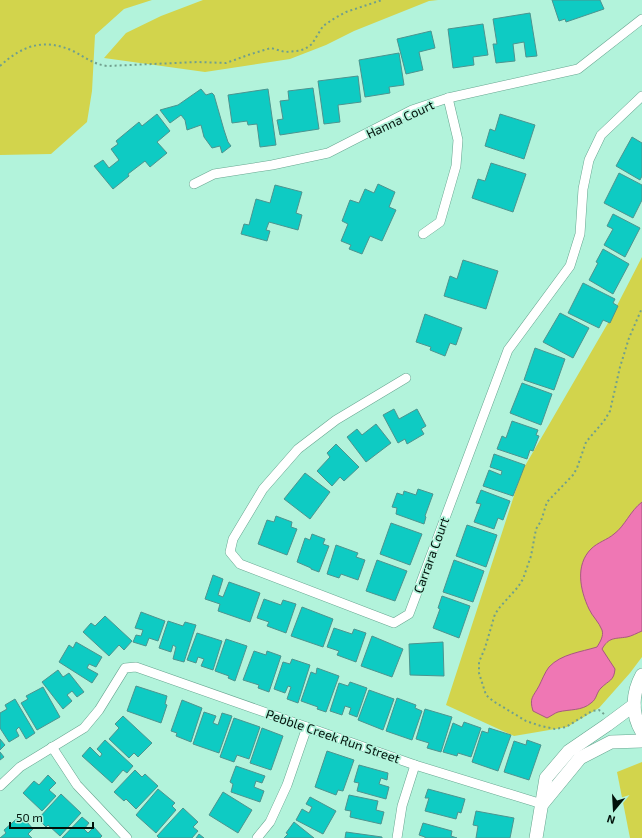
<svg xmlns="http://www.w3.org/2000/svg" width="642" height="838" font-family="'Exo 2',sans-serif">
  <style>
    .green { fill: #d2d44c }
    .water { fill: #ef77b4; stroke: #a75881 }
    .building { fill: #0ecbc3; stroke: #4c948f }
    .lines { fill: none; stroke-linecap: round; stroke-linejoin: round }
    .street-casing { stroke: #67a690; stroke-width: 10 }
    .secondary-casing { stroke: #67a690; stroke-width: 14 }
    .path { stroke: #709f8d; stroke-width: 2; stroke-dasharray: 2 3; stroke-linecap: butt }
    .street { stroke: #fff; stroke-width: 9 }
    .secondary { stroke: #fff; stroke-width: 13 }
    .labels { text-anchor: middle; stroke-width: 3.5; stroke-linejoin: round; paint-order: stroke }
    .street-label { font-size: 13px; fill: #00110a; stroke: #b2f3db }
  </style>
  <rect width="100%" height="100%" fill="#b2f3db"/>
  <g class="green">
    <polygon points="0,0 152,0 124,9 95,35 92,91 87,122 51,154 0,155"/>
    <polygon points="203,0 438,0 429,1 354,31 326,45 290,59 205,72 104,58 126,33 161,16"/>
    <polygon points="642,257 642,657 630,673 599,708 567,727 514,736 446,705 522,471 608,323"/>
    <polygon points="642,762 642,838 630,838 617,772"/>
  </g>
  <path class="water" d="M642,502V631C637,633 632,636 627,637C614,639 609,637 602,649L615,669C614,681 609,680 601,688C596,693 597,699 591,703C582,711 570,709 558,712C555,713 551,716 547,718L533,711C529,698 533,697 539,686C542,680 545,672 549,667C561,654 581,652 597,647C600,642 604,636 602,630C599,622 592,616 589,609C580,590 575,565 591,549C598,542 607,540 614,534C625,526 630,511 642,502Z"/>
  <g class="building">
    <polygon points="552,0 600,0 604,9 566,22 565,19 559,21"/>
    <polygon points="530,13 537,56 526,57 524,42 513,44 515,61 496,63 493,44 497,44 493,19"/>
    <polygon points="483,24 488,55 473,57 474,65 453,68 448,29"/>
    <polygon points="431,31 435,48 419,52 423,70 406,74 397,39"/>
    <polygon points="399,53 404,85 389,87 390,93 365,97 359,60"/>
    <polygon points="358,76 361,102 338,105 340,122 324,124 318,81"/>
    <polygon points="313,88 319,129 280,135 277,120 283,119 280,101 289,100 288,91"/>
    <polygon points="201,89 206,95 212,93 214,95 224,130 228,142 231,146 222,153 220,146 212,148 204,137 201,125 187,130 185,120 181,115 170,123 160,110 178,105"/>
    <polygon points="268,89 276,145 260,147 257,124 248,125 247,121 232,123 228,95"/>
    <polygon points="157,114 170,131 157,142 167,153 150,167 145,161 128,174 129,176 113,189 94,166 103,160 109,168 119,160 111,149 118,144 116,141 139,122 142,126"/>
    <polygon points="500,114 535,125 524,159 485,146 490,129 495,131"/>
    <polygon points="632,137 642,143 642,176 640,180 616,166"/>
    <polygon points="491,163 526,174 513,212 472,198 478,179 485,181"/>
    <polygon points="619,173 642,185 642,200 633,218 604,203"/>
    <polygon points="378,184 395,192 389,207 396,210 382,241 370,236 362,254 349,249 351,245 341,241 348,224 342,221 350,200 359,203 365,189 374,193"/>
    <polygon points="275,185 302,192 296,213 302,215 298,230 269,222 266,230 270,231 267,241 241,234 244,224 249,225 256,199 270,203"/>
    <polygon points="613,214 640,228 625,257 604,245 613,229 607,226"/>
    <polygon points="603,249 629,264 613,294 589,280 598,263 596,262"/>
    <polygon points="463,260 498,271 486,309 444,296 450,276 457,279"/>
    <polygon points="583,283 615,299 613,303 618,306 610,323 603,320 599,328 568,313"/>
    <polygon points="560,313 589,328 573,358 543,342"/>
    <polygon points="425,314 462,328 456,345 450,343 445,356 430,350 431,347 416,342"/>
    <polygon points="535,348 565,359 554,390 524,380"/>
    <polygon points="522,383 552,394 541,425 510,413"/>
    <polygon points="394,409 399,419 417,409 426,426 421,429 424,434 407,444 405,439 398,443 383,415"/>
    <polygon points="512,421 538,430 536,435 539,436 533,451 530,450 527,459 497,449 502,436 506,438"/>
    <polygon points="376,424 391,443 366,462 347,437 357,429 362,435"/>
    <polygon points="336,444 359,467 344,481 340,477 332,486 317,471 330,457 327,453"/>
    <polygon points="494,454 525,465 513,496 483,486 489,470 501,475 502,471 490,467"/>
    <polygon points="305,473 330,492 310,519 284,499"/>
    <polygon points="418,489 433,494 425,516 426,517 424,524 396,514 397,508 392,507 397,493 403,495 404,491 416,495"/>
    <polygon points="481,490 510,501 503,520 498,518 494,529 474,522 481,504 476,503"/>
    <polygon points="276,516 292,522 291,527 297,529 287,555 258,544 267,520 274,522"/>
    <polygon points="391,523 422,534 410,565 380,554"/>
    <polygon points="467,525 497,535 486,567 456,556"/>
    <polygon points="312,534 325,539 323,544 329,546 319,572 311,569 311,568 297,562 305,538 310,540"/>
    <polygon points="336,545 358,553 356,557 365,560 358,580 341,574 339,578 327,574"/>
    <polygon points="377,560 407,571 395,601 366,591"/>
    <polygon points="454,560 484,571 473,602 443,592"/>
    <polygon points="213,575 223,579 218,595 223,597 229,582 260,593 250,622 218,611 220,604 205,599"/>
    <polygon points="442,596 470,606 459,638 433,628 440,609 438,608"/>
    <polygon points="264,599 281,605 283,600 296,604 286,633 267,626 269,622 257,618"/>
    <polygon points="302,607 333,619 323,647 291,636"/>
    <polygon points="141,612 165,621 158,641 149,638 146,646 133,642 136,635 141,636 143,630 135,628"/>
    <polygon points="105,616 132,641 124,650 119,645 109,656 83,632 91,623 95,626"/>
    <polygon points="168,621 183,626 185,622 196,625 184,662 173,659 176,647 173,645 171,652 159,648"/>
    <polygon points="334,628 352,634 354,629 366,633 356,662 337,655 339,651 327,647"/>
    <polygon points="197,633 222,641 213,670 201,666 204,659 198,657 196,663 187,660"/>
    <polygon points="372,636 403,649 392,677 361,666"/>
    <polygon points="226,639 247,646 235,681 228,678 229,676 215,671"/>
    <polygon points="76,642 102,657 96,667 89,664 87,668 98,674 92,683 59,662 69,645 73,648"/>
    <polygon points="443,642 444,676 410,675 409,644"/>
    <polygon points="254,651 266,655 267,651 281,656 269,692 258,688 259,685 243,680"/>
    <polygon points="292,659 310,665 298,703 287,699 291,687 288,686 285,693 274,689 283,662 290,664"/>
    <polygon points="317,668 339,676 326,712 317,709 318,707 301,701 311,672 316,674"/>
    <polygon points="58,670 63,677 69,673 84,692 77,697 72,691 67,695 72,701 63,709 42,682"/>
    <polygon points="350,682 367,688 357,717 349,714 351,708 345,706 342,715 330,711 339,683 348,686"/>
    <polygon points="136,686 167,696 165,704 167,705 161,723 127,711"/>
    <polygon points="43,687 60,717 37,730 21,703 28,699 26,696"/>
    <polygon points="369,690 394,699 383,730 358,720"/>
    <polygon points="397,698 416,705 415,708 422,711 412,740 386,731"/>
    <polygon points="15,699 35,733 26,739 19,727 16,730 19,736 9,742 0,728 0,713 7,709 5,705"/>
    <polygon points="182,700 202,708 191,742 176,736 177,733 171,731"/>
    <polygon points="425,709 452,717 441,752 427,748 429,743 416,739"/>
    <polygon points="204,712 216,716 213,723 218,725 222,713 232,716 219,753 193,744"/>
    <polygon points="123,716 152,743 138,757 134,753 129,758 109,739 119,728 115,724"/>
    <polygon points="234,718 260,727 249,759 237,755 234,762 220,757"/>
    <polygon points="464,722 481,728 471,757 458,753 457,756 443,752 453,723 462,727"/>
    <polygon points="262,728 283,736 271,770 250,763"/>
    <polygon points="489,728 511,735 498,771 472,762 482,731 488,733"/>
    <polygon points="0,739 5,745 0,750"/>
    <polygon points="105,740 133,766 127,773 123,770 112,783 82,756 90,747 100,757 102,754 97,749"/>
    <polygon points="527,740 541,745 529,780 504,772 514,741 526,745"/>
    <polygon points="327,751 354,760 343,791 338,790 336,795 315,787"/>
    <polygon points="0,752 4,757 0,760"/>
    <polygon points="359,765 388,773 387,780 381,778 379,784 389,787 386,799 357,791 359,783 354,782"/>
    <polygon points="236,766 265,776 262,783 256,781 254,787 264,791 260,802 231,792 233,784 230,782"/>
    <polygon points="135,770 142,777 145,774 158,786 136,809 126,799 124,801 114,792"/>
    <polygon points="48,775 56,783 49,790 56,796 42,811 23,793 34,781 39,785"/>
    <polygon points="158,789 175,803 172,806 176,810 156,833 136,815"/>
    <polygon points="428,789 465,799 461,813 458,812 456,819 425,811 429,798 425,798"/>
    <polygon points="223,792 252,810 238,833 209,815"/>
    <polygon points="61,794 81,813 60,836 48,825 46,827 38,819"/>
    <polygon points="349,795 378,801 376,810 384,812 381,824 350,817 351,811 345,810"/>
    <polygon points="310,797 336,811 323,834 296,820 302,809 309,813 312,807 306,804"/>
    <polygon points="183,808 198,822 193,827 198,831 192,838 159,838 157,836"/>
    <polygon points="476,811 514,818 510,838 476,838 478,826 473,825"/>
    <polygon points="21,815 33,829 28,834 32,838 0,838 6,833 4,830"/>
    <polygon points="82,817 89,823 84,829 88,833 94,827 102,836 100,838 62,838"/>
    <polygon points="294,822 314,838 284,838 288,834 286,833"/>
    <polygon points="423,823 452,831 451,836 457,838 425,838 425,837 419,835"/>
    <polygon points="346,832 382,837 382,838 345,838"/>
    <polygon points="199,834 204,838 196,838"/>
  </g>
  <g class="lines">
    <g class="street-casing">
      <g id="street">
        <polyline points="194,184 214,174 272,165 328,153 412,110 448,98 578,69 642,19"/>
        <polyline points="423,234 440,222 456,166 458,140 448,98"/>
        <polyline points="406,378 336,420 298,449 263,489 233,539 230,552 240,564 394,623 409,614 508,350 570,266 580,234 583,189 589,160 601,135 642,96"/>
        <polyline points="52,747 77,785 127,838"/>
        <polyline points="0,786 20,767 84,728 99,710 125,668 136,667 415,765 542,804"/>
        <polyline points="257,838 270,822 287,785 307,727"/>
        <polyline points="397,838 402,806 415,765"/>
      </g>
    </g>
    <g class="secondary-casing">
      <g id="secondary">
        <path d="M642,675C632,693 631,714 642,732"/>
        <polyline points="543,803 580,758 611,742 642,741"/>
        <polyline points="536,838 546,778 569,751 607,725 634,705"/>
      </g>
    </g>
    <g class="path">
      <path d="M0,66C23,45 44,38 73,51C85,57 93,64 107,66L198,62L226,63L251,54L271,48L285,52L297,51L305,49L312,44L323,26L335,18L346,12L382,0"/>
      <polyline points="604,714 599,710 592,711 566,727 555,729 541,726 526,721 493,701 486,695 479,673 479,662 485,648 495,614 500,607 518,587 523,579 531,556 536,529 541,521 547,502 573,475 577,468 586,442 604,421 610,411 620,367 629,338 642,308"/>
    </g>
    <use href="#street" class="street"/>
    <use href="#secondary" class="secondary"/>
  </g>
  <g class="labels">
    <g class="street-label">
      <text transform="translate(400 119) rotate(-25)" y="5">Hanna Court</text>
      <text transform="translate(431 555) rotate(-70)" y="5">Carrara Court</text>
      <text transform="translate(333 736) rotate(19)" y="5">Pebble Creek Run Street</text>
    </g>
  </g>
  <g transform="translate(614 810) rotate(198)" stroke="#b2f3db" stroke-width="3" paint-order="stroke">
  <path d="M0-3L7 15L0 10L-7 15Z" fill="#00110a"/>
  <text y="-6" font-size="11" font-weight="bold" text-anchor="middle" fill="#00110a">N</text>
  </g>
  <path d="M10 822v6h83v-6" fill="none" stroke="#00110a" stroke-width="2"/>
  <text x="16" y="822" font-size="12" fill="#00110a" stroke="#b2f3db" stroke-width="3" paint-order="stroke">50 m</text>
</svg>
